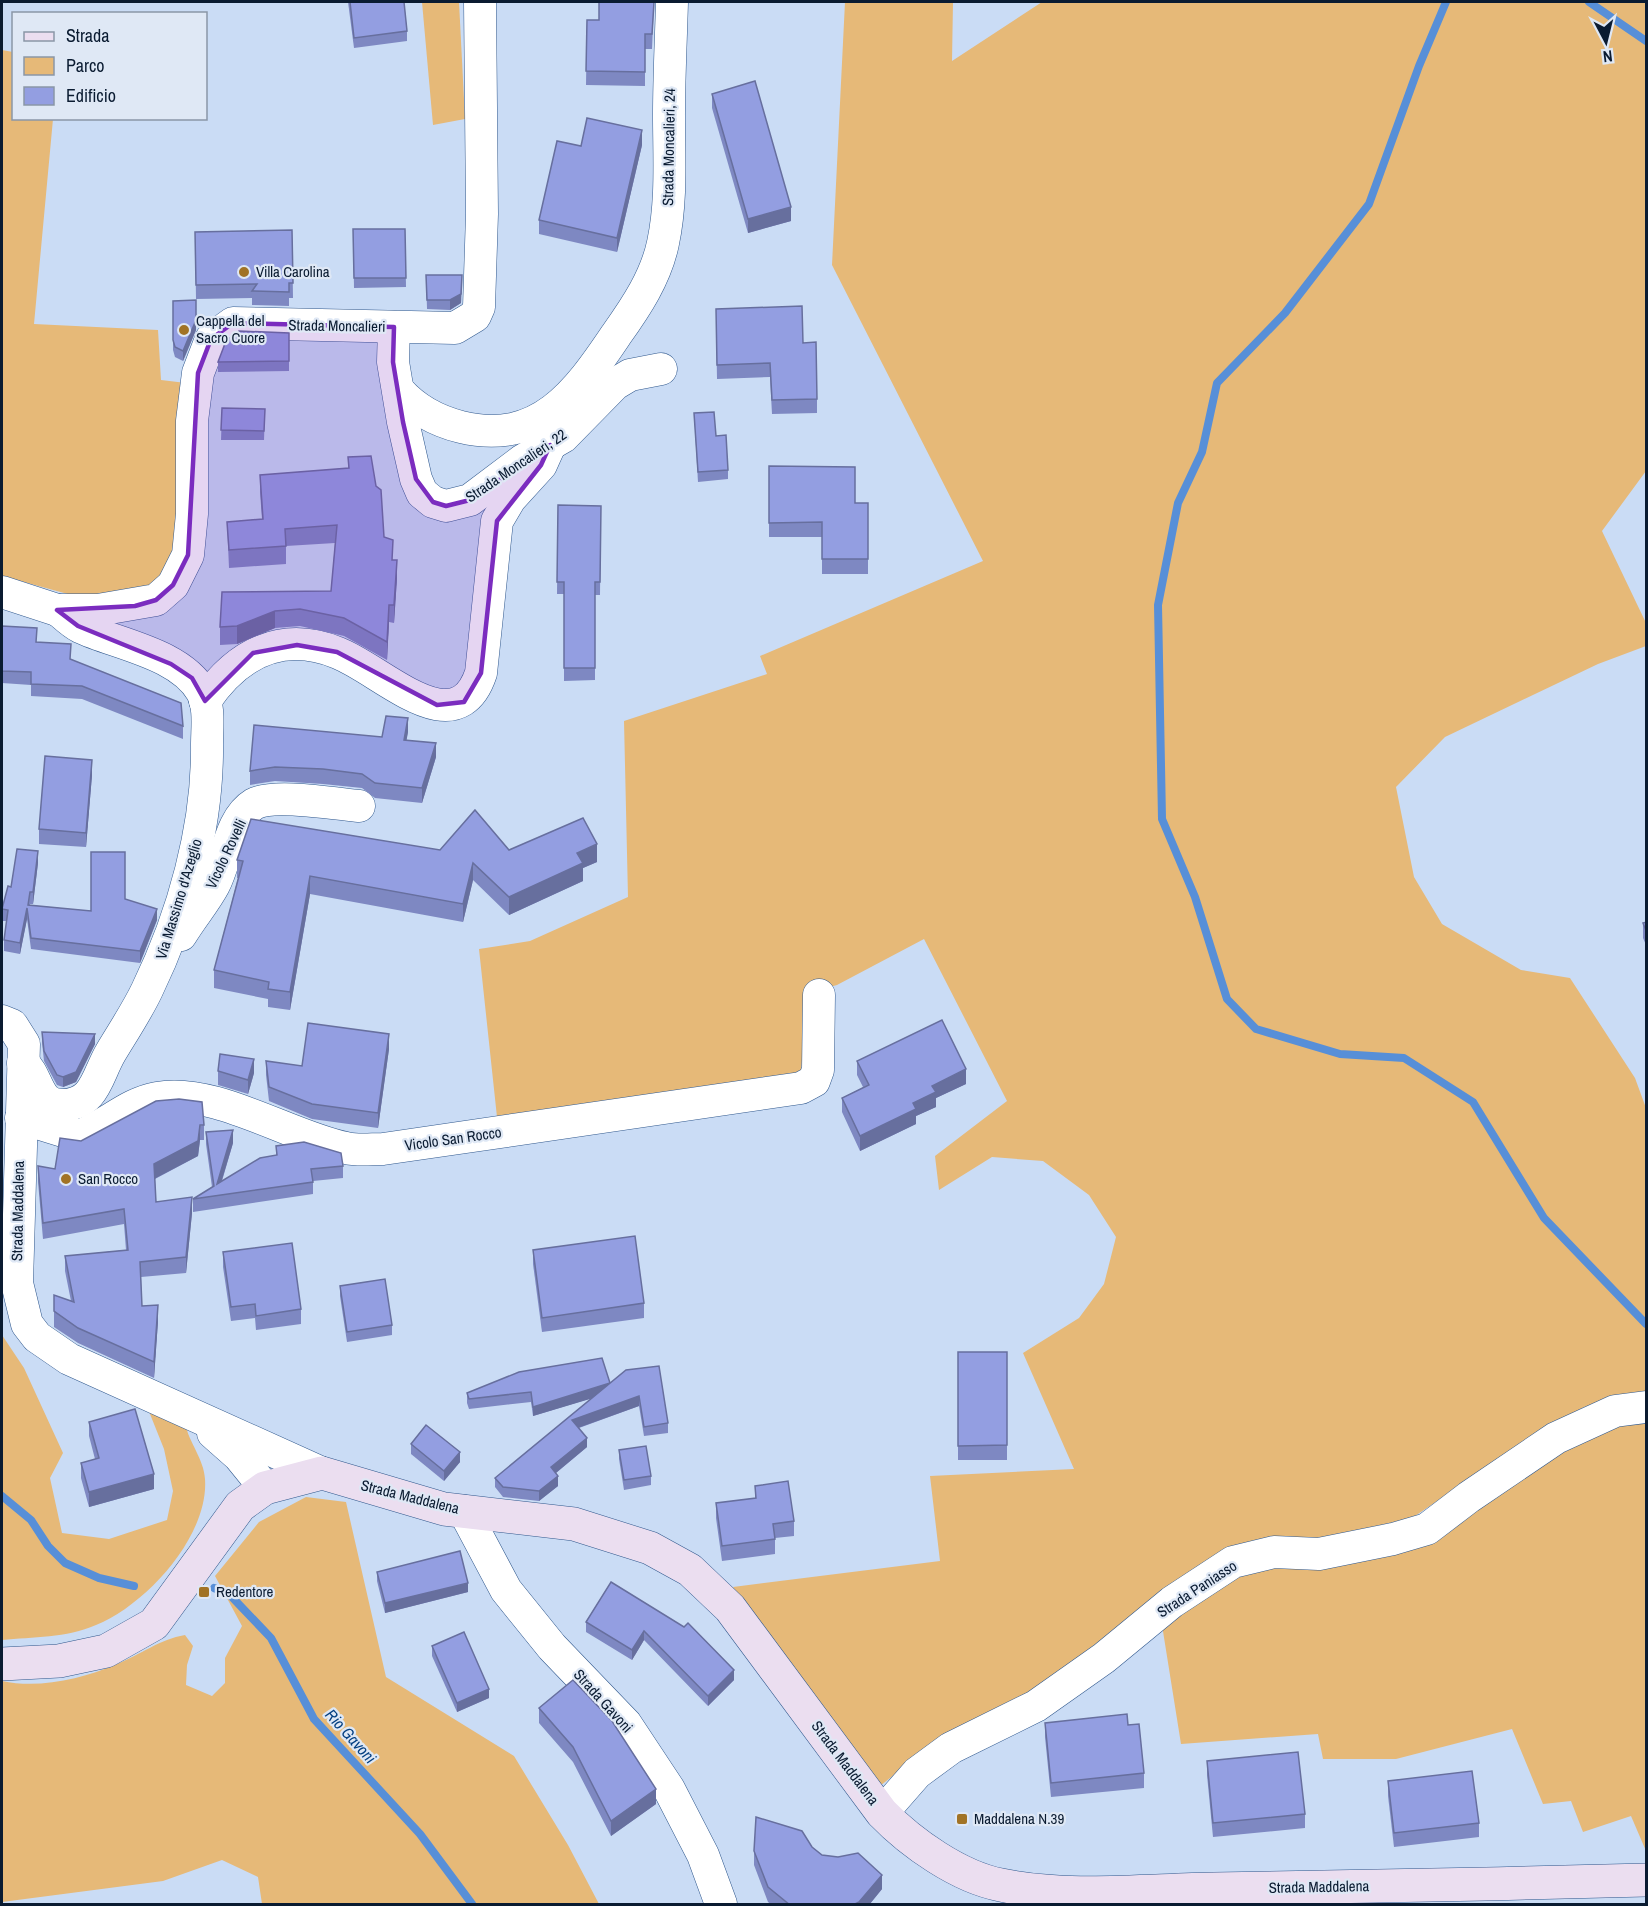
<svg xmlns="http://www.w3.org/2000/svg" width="1648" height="1906" font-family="'Archivo Narrow',sans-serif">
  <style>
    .green { fill: #e6b978 }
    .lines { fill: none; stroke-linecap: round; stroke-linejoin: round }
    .stream { stroke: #578fd8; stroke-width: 8 }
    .street-casing { stroke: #30588d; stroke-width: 33 }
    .secondary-casing { stroke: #30588d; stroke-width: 34 }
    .street { stroke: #fff; stroke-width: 32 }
    .secondary { stroke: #ebdef0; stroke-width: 33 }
    .wall { fill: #7e88c2 }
    .shaded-wall { fill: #676f9e }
    .building { fill: #939ee1; stroke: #676f9e; stroke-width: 1.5 }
    .marked { fill: #7b2cbf; fill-opacity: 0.2; stroke: #7b2cbf; stroke-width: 4.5; stroke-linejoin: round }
    .poi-dot { fill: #a17325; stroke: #dfe8f5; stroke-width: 2 }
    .labels { text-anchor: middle; stroke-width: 4.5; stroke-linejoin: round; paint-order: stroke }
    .street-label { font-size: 15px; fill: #0a1b31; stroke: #dfe8f5 }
    .poi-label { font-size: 15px; fill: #0a1b31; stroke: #dfe8f5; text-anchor: start }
    .water-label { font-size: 16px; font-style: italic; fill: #054082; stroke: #dfe8f5 }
  </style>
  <rect width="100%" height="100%" fill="#cadcf5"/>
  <g class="green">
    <polygon points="422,2 459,2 465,119 433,125"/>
    <polygon points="845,2 953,2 952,61 1042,2 1646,2 1646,471 1602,531 1646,623 1646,646 1598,664 1445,737 1396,787 1414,877 1442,924 1521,970 1570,978 1635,1078 1646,1108 1646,1397 1634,1394 1584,1407 1517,1447 1412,1518 1316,1540 1158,1597 1028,1695 934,1743 880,1786 733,1587 940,1561 930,1476 1074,1469 1023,1353 1079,1318 1104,1284 1116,1237 1089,1195 1043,1161 992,1157 939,1190 935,1156 1007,1101 924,939 837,985 808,993 801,1072 497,1117 479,949 530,941 628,897 624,721 767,674 760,656 983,561 832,265"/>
    <polygon points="2,50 13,52 14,118 53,119 34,324 158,330 161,380 186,383 184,516 162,584 86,599 2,576"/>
    <path d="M2,1335L24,1368L63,1453L50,1478L62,1533L109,1539L167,1520L173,1491L164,1449L148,1409L185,1423C189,1443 204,1459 205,1479C209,1536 146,1605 96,1625C66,1638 33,1637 2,1640Z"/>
    <polygon points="1646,1413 1646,1851 1631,1816 1583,1832 1571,1801 1543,1804 1512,1729 1396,1759 1323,1759 1318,1734 1181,1744 1162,1625 1226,1578 1279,1564 1401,1547 1562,1441"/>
    <path d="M306,1497L346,1502L386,1677L514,1756L568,1845L599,1904H262L258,1877L222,1860L163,1881L2,1902V1681C39,1689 82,1679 117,1664C140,1655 160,1639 185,1635L193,1646L187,1665L186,1685L212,1696L225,1683V1658L242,1626L215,1576L259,1522Z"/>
  </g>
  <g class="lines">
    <g class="stream">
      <polyline points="1446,2 1419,66 1369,204 1285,313 1217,383 1202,452 1178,503 1158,605 1162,819 1195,897 1227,999 1256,1029 1340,1054 1404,1058 1473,1102 1544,1218 1646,1324"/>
      <polyline points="1589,2 1646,41"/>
      <polyline points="2,1496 31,1520 48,1546 65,1563 99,1578 134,1586"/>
      <polyline points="214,1588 230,1595 271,1638 314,1719 420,1834 472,1904"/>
    </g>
    <g class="street-casing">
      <g id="street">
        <polyline points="394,327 393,362 403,422 416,479 422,493 433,502 446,506 470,500 523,460 563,437 615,384 630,375 661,369"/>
        <path d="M399,391C415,409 437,421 461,427C539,446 577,393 616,335C636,307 656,277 663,243C672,201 669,158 669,115C669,77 671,39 672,2"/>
        <polyline points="2,592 57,610 98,610 156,600 173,585 188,555 192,514 192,421 198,373 211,339 233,323 455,328 475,316 479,307 482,214 480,2"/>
        <path d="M205,701C237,654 282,630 338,653C382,670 456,748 481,673L497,521L510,499L541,465L550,445"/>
        <path d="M181,935C191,918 205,902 214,885C227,861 229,819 254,804C273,793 337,804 359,806"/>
        <polyline points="2,1021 12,1025 24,1044 17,1283 27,1324 37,1337 69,1359 322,1473"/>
        <path d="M23,1063C39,1076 36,1106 63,1105C96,1104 97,1075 111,1052C123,1032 137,1011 147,990C183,916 208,827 207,745C207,728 210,707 202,692C180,653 116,644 80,627C72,623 65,616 58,610"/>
        <path d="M21,1118L79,1136C106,1126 128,1103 157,1098C215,1087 290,1137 346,1148C358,1151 371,1149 383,1149L801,1088L814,1081L818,1070L819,995"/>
        <polyline points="213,1433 239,1456 265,1488"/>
        <polyline points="464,1511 506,1590 552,1647 626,1724 669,1789 703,1855 721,1904"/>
        <polyline points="882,1813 917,1773 951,1748 1036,1706 1104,1658 1172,1602 1233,1562 1274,1552 1319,1554 1393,1539 1427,1529 1469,1497 1556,1438 1615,1411 1646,1407"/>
      </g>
    </g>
    <g class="secondary-casing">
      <path id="secondary" d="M2,1664L59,1661L106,1651L154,1624L240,1506L265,1488L322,1473L444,1509L574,1524L650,1548L690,1570L730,1608L882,1813C911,1843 959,1877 1001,1885C1068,1899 1147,1890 1214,1889C1359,1887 1502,1884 1646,1880"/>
    </g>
    <use href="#street" class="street"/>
    <use href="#secondary" class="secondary"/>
  </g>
  <g class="wall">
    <polygon points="348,2 404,2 407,31 407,41 354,48"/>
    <polygon points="654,2 652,49 645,49 645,86 586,85 587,20 599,20"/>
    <polygon points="712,94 791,221 748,233 712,108"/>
    <polygon points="642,145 617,252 539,234 539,220 581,146"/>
    <polygon points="353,229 405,229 406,287 354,288"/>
    <polygon points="292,230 293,298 289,298 289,306 252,305 252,298 196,299 195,232"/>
    <polygon points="426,275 461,303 450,310 427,309"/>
    <polygon points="173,301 196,330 183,361 175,357 173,350"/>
    <polygon points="716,323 803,343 817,399 817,413 772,414 770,377 717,379"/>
    <polygon points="289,333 289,371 218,372 218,362"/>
    <polygon points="222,408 265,409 264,440 221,440"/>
    <polygon points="694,413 716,436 728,470 728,479 698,482"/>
    <polygon points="348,457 384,537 392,560 397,578 394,623 389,622 387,660 344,636 300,626 275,628 237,644 220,645 220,627 331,591 335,543 286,546 286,564 229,568 227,522 262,519 260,492 260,475 348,468"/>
    <polygon points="769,466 855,503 868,503 868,574 822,574 822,537 769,537"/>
    <polygon points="558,505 601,506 600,595 595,595 595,680 564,681 564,594 557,594"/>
    <polygon points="2,626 37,642 70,659 183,726 183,739 82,699 31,696 31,685 2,683"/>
    <polygon points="408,732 406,740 436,757 422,803 375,798 362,788 323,784 275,781 250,785 250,771 382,737"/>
    <polygon points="92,775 86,847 39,844 39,829"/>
    <polygon points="440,850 509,850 597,862 583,868 583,881 509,915 473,880 463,922 310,894 290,1010 268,1007 268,999 214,988 214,970 238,878 237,878 237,860"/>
    <polygon points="38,863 33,904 30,904 30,905 91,911 125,899 157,920 140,963 31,949 27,919 20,954 4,951 4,940 7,921 2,921 2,909 11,887"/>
    <polygon points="1647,922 1647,947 1643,938 1643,923"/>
    <polygon points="42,1032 95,1044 76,1082 63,1087 57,1085 44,1061 42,1042"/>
    <polygon points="389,1049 378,1128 312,1119 269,1101 266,1075 266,1061 302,1066"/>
    <polygon points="857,1061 966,1084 936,1098 936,1107 916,1116 916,1124 860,1151 842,1112 842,1098 863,1087 857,1075"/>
    <polygon points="218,1071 254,1073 248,1094 218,1085"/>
    <polygon points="204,1125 204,1140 200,1140 198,1156 155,1179 156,1202 192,1213 186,1273 141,1277 142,1306 158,1321 154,1378 78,1343 54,1327 54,1295 71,1301 65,1271 65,1256 126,1250 124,1224 43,1239 38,1182 38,1166 55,1169 81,1141"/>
    <polygon points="206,1132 233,1143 222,1181 276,1155 276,1146 343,1166 343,1178 313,1181 313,1194 193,1212 193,1199 212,1187 206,1144"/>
    <polygon points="533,1250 644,1303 644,1318 542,1332 533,1264"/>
    <polygon points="223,1252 301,1309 301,1324 256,1330 255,1318 231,1321 223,1267"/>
    <polygon points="340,1286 392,1325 392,1335 347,1342 340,1296"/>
    <rect x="958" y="1352" width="49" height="108"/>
    <polygon points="626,1370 668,1423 668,1433 644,1436 639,1406 579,1428 587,1447 556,1473 558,1486 539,1501 503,1497 495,1487 495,1478 592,1398 533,1416 531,1402 469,1409 467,1403 467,1393 610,1384"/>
    <polygon points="89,1422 154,1489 89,1507 81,1478 81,1463 95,1459 89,1436"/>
    <polygon points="411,1444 460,1462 444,1481 411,1454"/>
    <polygon points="619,1450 651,1476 651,1485 624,1490 619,1459"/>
    <polygon points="755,1486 794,1521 794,1536 775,1538 775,1554 722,1561 716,1518 716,1503 755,1498"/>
    <polygon points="377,1572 468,1592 385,1613 377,1581"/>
    <polygon points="611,1582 734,1680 708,1706 644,1640 632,1660 586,1632 586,1622"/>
    <polygon points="432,1646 489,1698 457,1712 432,1656"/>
    <polygon points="539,1708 656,1804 611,1836 573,1762 539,1723"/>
    <polygon points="1045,1723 1128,1725 1144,1773 1144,1788 1051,1797 1045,1737"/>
    <polygon points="1207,1761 1305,1814 1305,1828 1213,1837 1207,1775"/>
    <polygon points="1388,1781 1479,1823 1479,1837 1394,1847 1388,1796"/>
    <polygon points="812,1847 822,1855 882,1889 869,1905 772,1905 768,1902 754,1865 754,1851"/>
  </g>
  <g class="shaded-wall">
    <polygon points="642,130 642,145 617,252 617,238"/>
    <polygon points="791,207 791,221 748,233 748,219"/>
    <polygon points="462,285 461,303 450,310 450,300"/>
    <polygon points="196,320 196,330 183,361 183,351"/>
    <polygon points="397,560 397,578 394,623 394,605"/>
    <polygon points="389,605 389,622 387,660 387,642"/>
    <polygon points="275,611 275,628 237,644 237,626"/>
    <polygon points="408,718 408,732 404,755 404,740"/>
    <polygon points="436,743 436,757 422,803 422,788"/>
    <polygon points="92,760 92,775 86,847 86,833"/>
    <polygon points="597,844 597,862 583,868 583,881 509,915 509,897 577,853"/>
    <polygon points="38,851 38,863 33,904 33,892"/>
    <polygon points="473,863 473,880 463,922 463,904"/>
    <polygon points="310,876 310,894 290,1010 290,992"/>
    <polygon points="27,908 27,919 20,954 20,943"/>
    <polygon points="157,909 157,920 140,963 140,951"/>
    <polygon points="95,1034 95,1044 76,1082 63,1087 63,1077"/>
    <polygon points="389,1034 389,1049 378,1128 378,1113"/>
    <polygon points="254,1059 254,1073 248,1094 248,1080"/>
    <polygon points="966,1069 966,1084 936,1098 936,1107 916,1116 916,1124 860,1151 860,1136 913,1103 932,1086"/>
    <polygon points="200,1125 200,1140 198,1156 154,1179 154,1164"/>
    <polygon points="233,1130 233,1143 217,1196 217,1184"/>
    <polygon points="192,1197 192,1213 186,1273 186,1257"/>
    <polygon points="158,1305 158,1321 154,1378 154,1362"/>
    <polygon points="610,1383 610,1393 533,1416 533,1407"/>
    <polygon points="639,1396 639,1406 572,1430 572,1420"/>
    <polygon points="587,1438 587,1447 551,1477 551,1467"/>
    <polygon points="460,1452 460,1462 444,1481 444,1471"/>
    <polygon points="154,1474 154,1489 89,1507 89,1492"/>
    <polygon points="558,1476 558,1486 539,1501 539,1491"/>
    <polygon points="468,1583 468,1592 385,1613 385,1603"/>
    <polygon points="644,1631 644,1640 632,1660 632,1650"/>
    <polygon points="734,1670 734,1680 708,1706 708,1696"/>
    <polygon points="489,1689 489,1698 457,1712 457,1703"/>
    <polygon points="656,1789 656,1804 611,1836 611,1821"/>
    <polygon points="882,1875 882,1889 869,1905 853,1905"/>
  </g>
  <g class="building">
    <polygon points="350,2 404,2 407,31 354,38"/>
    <polygon points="599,2 654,2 652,34 645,34 645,72 586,71 587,20 599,20"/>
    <polygon points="755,81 791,207 748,219 712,94"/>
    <polygon points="587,118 642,130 617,238 539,220 557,141 581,146"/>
    <polygon points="353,229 405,229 406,278 354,278"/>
    <polygon points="292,230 293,283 289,283 289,292 252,291 257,284 196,285 195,232"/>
    <polygon points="426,275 462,275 461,294 450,300 427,300"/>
    <polygon points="196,300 196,320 183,351 175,347 173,340 173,301"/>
    <polygon points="802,306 803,343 816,342 817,399 772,400 770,363 717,365 716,309"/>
    <polygon points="239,331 289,333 289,361 218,362 226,341"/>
    <polygon points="222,408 265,409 264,431 221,430"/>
    <polygon points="714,412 716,436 726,435 728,470 698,472 694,413"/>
    <polygon points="371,456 376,486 381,490 384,537 393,540 392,560 397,560 394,605 389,605 387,642 344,618 300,609 275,611 237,626 220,627 222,592 331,591 337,525 285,529 286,546 229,550 227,522 263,519 260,475 349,468 348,457"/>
    <polygon points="769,466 855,467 855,503 868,503 868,559 822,559 822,522 769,523"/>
    <polygon points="558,505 601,506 600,582 595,582 595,668 564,668 564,582 557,582"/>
    <polygon points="2,626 37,628 36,642 71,644 70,659 181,703 183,726 82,686 31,684 31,672 2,671"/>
    <polygon points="386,716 408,718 404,740 436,743 422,788 375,783 362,774 323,769 275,767 250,771 254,725 382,737"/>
    <polygon points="45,756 92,760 86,833 39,829"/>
    <polygon points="475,810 509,850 583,818 597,844 577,853 583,863 509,897 473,863 463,904 310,876 290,992 268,989 269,982 214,970 243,861 237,860 251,819 440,850"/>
    <polygon points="17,849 38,851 33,892 30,892 28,905 91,911 91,852 125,852 125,899 157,909 140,951 31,938 27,908 20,943 4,940 8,910 2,909 8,886 11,887"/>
    <polygon points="1647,922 1647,933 1643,923"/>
    <polygon points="942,1020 966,1069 932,1086 936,1092 913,1103 916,1109 860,1136 842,1098 869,1085 857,1061"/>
    <polygon points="308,1023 389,1034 378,1113 312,1104 269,1087 266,1061 302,1066"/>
    <polygon points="42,1032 95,1034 76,1072 63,1077 57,1075 44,1051"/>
    <polygon points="220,1054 254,1059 248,1080 218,1071"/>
    <polygon points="179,1099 202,1102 204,1125 200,1125 198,1141 154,1164 156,1202 192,1197 186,1257 140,1262 142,1306 158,1305 154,1362 78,1328 54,1311 54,1295 74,1302 65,1256 128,1250 124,1209 43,1223 38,1166 55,1169 60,1138 81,1141 156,1101"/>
    <polygon points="233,1130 217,1184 260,1158 277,1155 276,1146 304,1142 341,1153 343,1166 311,1169 313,1182 193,1199 214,1186 206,1132"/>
    <polygon points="635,1236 644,1303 542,1318 533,1250"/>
    <polygon points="292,1243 301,1309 256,1316 255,1304 231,1307 223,1252"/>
    <polygon points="385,1279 392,1325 347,1332 340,1286"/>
    <polygon points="958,1352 1007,1352 1007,1445 958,1446"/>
    <polygon points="602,1358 610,1383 533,1407 531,1392 469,1399 467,1393 519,1372"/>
    <polygon points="659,1366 668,1423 644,1427 639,1396 572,1420 587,1438 551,1467 558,1476 539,1491 503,1487 495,1478 626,1370"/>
    <polygon points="135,1409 154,1474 89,1492 81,1463 99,1458 89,1422"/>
    <polygon points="426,1425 460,1452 444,1471 411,1444"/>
    <polygon points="646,1446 651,1476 624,1480 619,1450"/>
    <polygon points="788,1481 794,1521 773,1524 775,1539 722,1546 716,1503 756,1498 755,1486"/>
    <polygon points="460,1551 468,1583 385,1603 377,1572"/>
    <polygon points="611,1582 684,1627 688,1623 734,1670 708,1696 644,1631 632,1650 586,1622"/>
    <polygon points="464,1632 489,1689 457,1703 432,1646"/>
    <polygon points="573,1680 612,1721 656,1789 611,1821 573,1747 539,1708"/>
    <polygon points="1127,1714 1128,1725 1139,1724 1144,1773 1051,1783 1045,1723"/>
    <polygon points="1298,1752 1305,1814 1213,1823 1207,1761"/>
    <polygon points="1472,1771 1479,1823 1394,1833 1388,1781"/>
    <polygon points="756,1817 802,1831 812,1847 822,1855 838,1857 858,1853 882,1875 859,1902 853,1905 790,1905 768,1887 754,1851"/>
  </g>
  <path class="marked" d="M233,323L394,327L393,362L403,422L416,479L433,502L446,506L470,500L550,445L541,465L497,521L481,673L464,702L437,705L337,652L297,645L253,653L205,701L192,678L171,664L78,626L57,610L135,606L156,600L173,585L188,555L198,373L211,339Z"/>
  <g class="poi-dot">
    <circle cx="244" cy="272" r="6"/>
    <circle cx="184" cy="330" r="6"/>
    <circle cx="66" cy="1179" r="6"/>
    <rect x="198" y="1586" width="12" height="12" rx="3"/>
    <rect x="956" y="1813" width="12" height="12" rx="3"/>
  </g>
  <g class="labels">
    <g class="street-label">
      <text transform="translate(669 147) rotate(-89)" y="5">Strada Moncalieri, 24</text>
      <text transform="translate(337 326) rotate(1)" y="5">Strada Moncalieri</text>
      <text transform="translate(516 466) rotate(-34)" y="5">Strada Moncalieri, 22</text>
      <text transform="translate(226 854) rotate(-65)" y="5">Vicolo Rovelli</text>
      <text transform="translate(179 899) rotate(-73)" y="5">Via Massimo d'Azeglio</text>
      <text transform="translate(453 1139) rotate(-8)" y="5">Vicolo San Rocco</text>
      <text transform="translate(18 1211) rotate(-89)" y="5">Strada Maddalena</text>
      <text transform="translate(410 1497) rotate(14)" y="5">Strada Maddalena</text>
      <text transform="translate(1197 1589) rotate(-33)" y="5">Strada Paniasso</text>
      <text transform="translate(603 1701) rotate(48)" y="5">Strada Gavoni</text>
      <text transform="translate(845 1763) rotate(53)" y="5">Strada Maddalena</text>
      <text transform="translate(1319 1887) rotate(-1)" y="5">Strada Maddalena</text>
    </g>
    <g class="poi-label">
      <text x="256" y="277">Villa Carolina</text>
      <text x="196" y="326">Cappella del<tspan x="196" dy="17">Sacro Cuore</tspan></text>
      <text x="78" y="1184">San Rocco</text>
      <text x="216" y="1597">Redentore</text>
      <text x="974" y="1824">Maddalena N.39</text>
    </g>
    <g class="water-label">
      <text transform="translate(351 1736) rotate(48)" y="6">Rio Gavoni</text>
    </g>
  </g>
  <rect width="1648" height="1906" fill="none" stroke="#0a1b31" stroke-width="6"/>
  <rect x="12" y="12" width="195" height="108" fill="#dfe8f5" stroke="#8a96a7" stroke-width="1.5"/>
  <rect x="24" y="32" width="30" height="9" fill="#ebdef0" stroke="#8a96a7" stroke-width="1.5"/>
  <text x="66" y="42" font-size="18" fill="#0a1b31">Strada</text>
  <rect x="24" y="57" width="30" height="18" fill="#e6b978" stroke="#8a96a7" stroke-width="1.5"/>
  <text x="66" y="72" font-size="18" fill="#0a1b31">Parco</text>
  <rect x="24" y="87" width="30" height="18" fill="#939ee1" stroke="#8a96a7" stroke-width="1.5"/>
  <text x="66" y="102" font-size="18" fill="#0a1b31">Edificio</text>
  <g transform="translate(1606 42) rotate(173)" stroke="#dfe8f5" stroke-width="4.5" paint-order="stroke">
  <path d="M0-4.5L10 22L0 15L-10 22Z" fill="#0a1b31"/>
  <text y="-9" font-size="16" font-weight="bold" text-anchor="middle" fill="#0a1b31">N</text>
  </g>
</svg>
